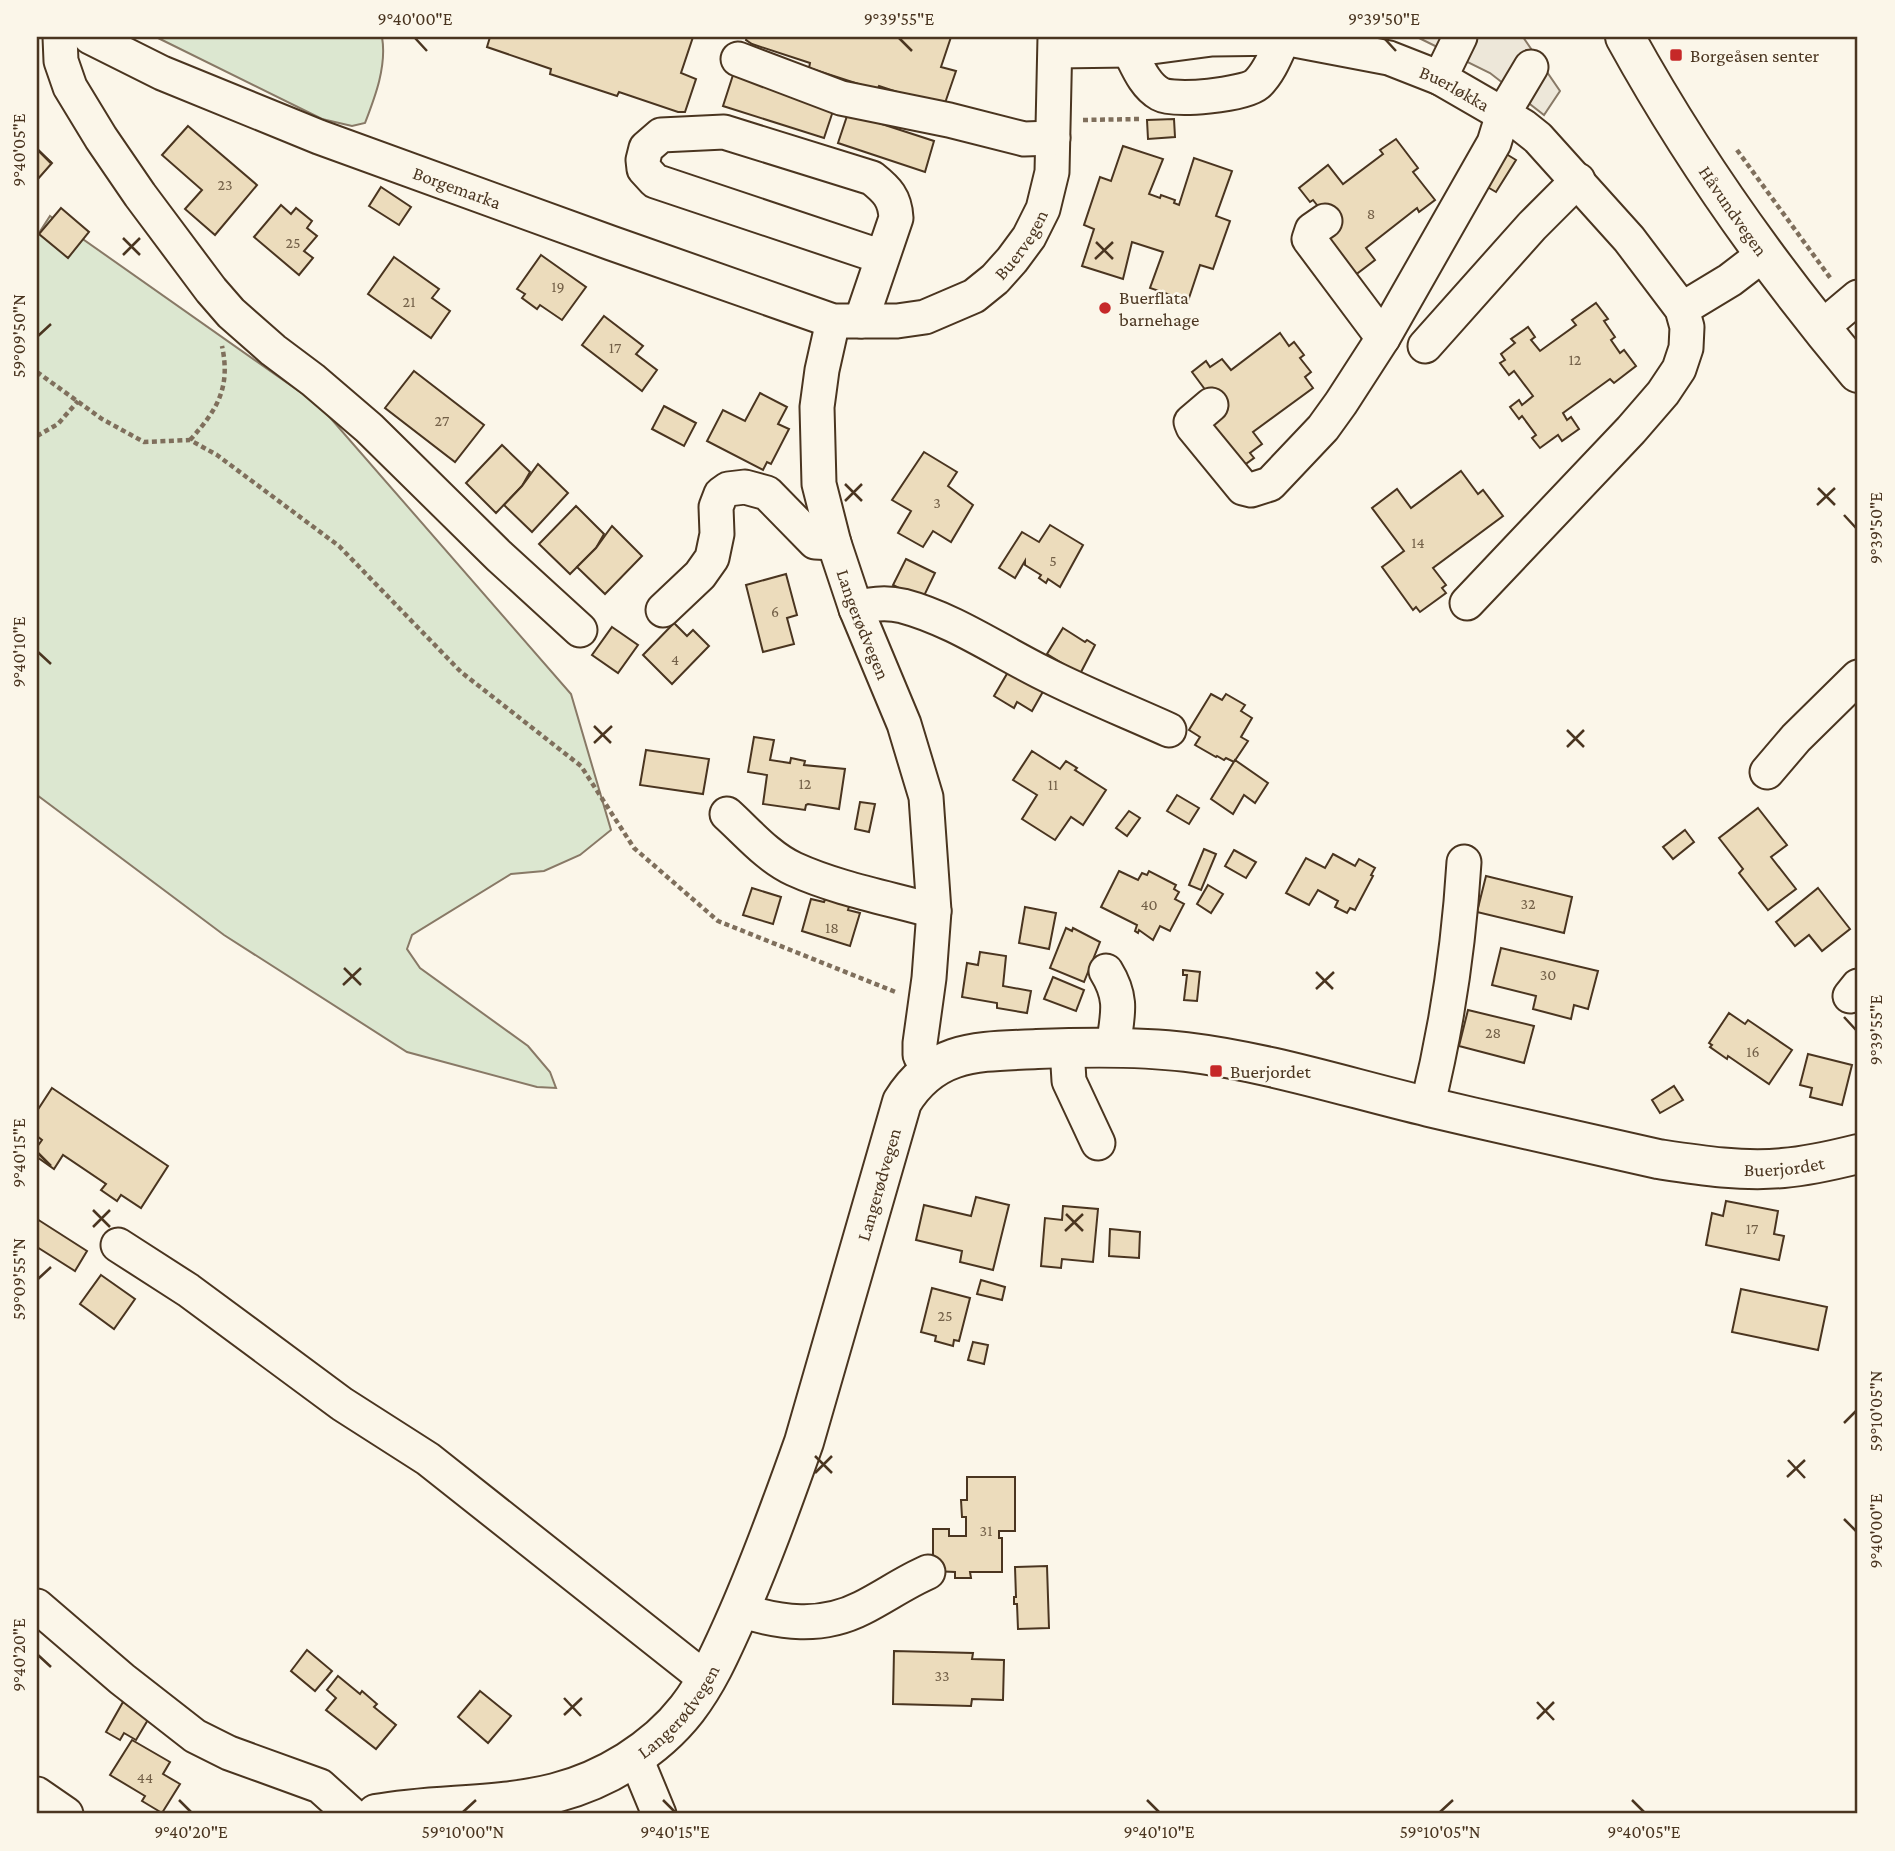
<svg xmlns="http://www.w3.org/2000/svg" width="1895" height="1851" font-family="'Crimson Pro',serif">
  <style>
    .green { fill: #dce7d0; stroke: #887966; stroke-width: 2 }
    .parking { fill: #ede7d9; stroke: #887966; stroke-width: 2 }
    .building { fill: #ecdcbc; stroke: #4a3520; stroke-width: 2 }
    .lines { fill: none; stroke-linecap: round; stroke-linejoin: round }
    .minor-casing { stroke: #4a3520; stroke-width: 37 }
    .major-casing { stroke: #4a3520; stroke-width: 42 }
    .path { stroke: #7f6f5c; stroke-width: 4.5; stroke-dasharray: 5 3.5; stroke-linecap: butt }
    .minor { stroke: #fbf6e9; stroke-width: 33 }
    .major { stroke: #fbf6e9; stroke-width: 38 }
    .ticks { fill: none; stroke: #4a3520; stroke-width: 2.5 }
    .poi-dot { fill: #c62828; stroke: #fbf6e9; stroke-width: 2.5 }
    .labels { text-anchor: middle; stroke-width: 5; stroke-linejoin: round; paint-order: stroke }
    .number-label { font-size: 16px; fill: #725f47 }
    .poi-label { font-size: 19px; fill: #4a3520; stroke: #fbf6e9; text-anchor: start }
    .street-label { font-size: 19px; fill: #4a3520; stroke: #fbf6e9 }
    .neatline { fill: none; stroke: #4a3520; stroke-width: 2.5 }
    .ticks-label { font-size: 18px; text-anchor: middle; fill: #4a3520 }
  </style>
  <rect width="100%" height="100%" fill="#fbf6e9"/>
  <g class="green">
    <path d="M156,37H382C387,66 375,97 365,123L352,126L322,119Z"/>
    <polygon points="50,216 320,406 571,694 611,830 580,855 544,871 511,874 412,935 407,949 420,968 528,1046 550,1072 556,1088 537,1087 407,1052 224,935 37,795 37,236"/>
  </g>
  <polygon class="parking" points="1417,37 1523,37 1560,91 1544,115 1490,73"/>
  <g class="building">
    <polygon points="490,37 693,37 681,73 696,79 685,112 678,112 619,92 617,96 550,74 551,69 487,47"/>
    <polygon points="747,37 951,37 941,67 956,71 944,106 937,105 879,86 877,90 809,68 810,63 752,44 746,40"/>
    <polygon points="733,75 834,108 824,138 723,106"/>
    <polygon points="848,113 934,141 925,172 838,143"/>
    <polygon points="1174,119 1175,137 1148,139 1147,120"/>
    <polygon points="188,126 257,185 215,235 185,209 202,190 162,155"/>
    <polygon points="1396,139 1418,168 1413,172 1435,200 1419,212 1417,208 1366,248 1375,260 1346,282 1319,241 1336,229 1313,200 1310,202 1299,188 1328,165 1343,184 1383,154 1380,150"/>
    <polygon points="1123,146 1163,159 1149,194 1160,198 1161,195 1175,200 1174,203 1179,205 1194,158 1232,171 1216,216 1230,221 1213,269 1200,265 1188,301 1150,288 1163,252 1132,242 1123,279 1082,266 1094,229 1084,225 1100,177 1111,181"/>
    <polygon points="37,149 52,163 37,180"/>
    <polygon points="1503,152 1516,160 1496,192 1484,185"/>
    <polygon points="381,187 411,207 399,225 369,206"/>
    <polygon points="281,205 291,214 296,208 312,221 307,228 317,236 304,251 313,258 299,275 254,237"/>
    <polygon points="61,208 89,232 68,258 39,234"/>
    <polygon points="541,255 586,287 562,320 540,305 537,309 522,298 525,294 517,289"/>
    <polygon points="394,257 439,289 432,298 450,311 431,338 368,294"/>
    <polygon points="1596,303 1608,319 1604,321 1615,337 1611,340 1620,353 1624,350 1636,366 1614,383 1610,379 1563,413 1567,420 1571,417 1579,429 1562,441 1558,435 1540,448 1532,438 1536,435 1522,416 1519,419 1510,407 1519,400 1522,405 1533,396 1514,371 1509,375 1500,363 1505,360 1501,354 1515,343 1511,339 1528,327 1535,337 1531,340 1540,351 1576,325 1572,320"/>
    <polygon points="604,316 643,346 636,354 657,370 642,391 582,345"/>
    <polygon points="1280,333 1289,346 1294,342 1304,355 1300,358 1311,372 1305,377 1313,388 1253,432 1262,444 1250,453 1254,458 1236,471 1205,430 1224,415 1192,372 1206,361 1210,367 1222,359 1231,370"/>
    <polygon points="414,371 484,425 455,462 385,408"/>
    <polygon points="760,393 787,407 778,424 789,429 771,464 767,462 763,470 707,441 723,410 745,421"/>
    <polygon points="664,406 696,423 684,446 652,429"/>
    <polygon points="502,445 530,472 522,486 496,513 466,483"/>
    <polygon points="924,452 957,472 948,486 973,505 951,542 933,531 923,547 898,533 911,511 892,500"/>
    <polygon points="538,464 568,493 532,532 504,505 522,486"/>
    <polygon points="1461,471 1478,494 1483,490 1503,516 1433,568 1446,585 1442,588 1446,593 1420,612 1416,607 1413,610 1382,567 1404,551 1372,508 1397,489 1411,508"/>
    <polygon points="576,506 604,534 596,548 570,574 539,544"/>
    <polygon points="1050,525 1083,545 1060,587 1048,579 1046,583 1039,578 1041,575 1025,565 1025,561 1015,578 999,568 1022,532 1039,542"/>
    <polygon points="612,526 642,556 605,594 577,567 596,548"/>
    <polygon points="906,559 935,573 922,600 893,585"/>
    <polygon points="786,574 797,615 787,618 794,644 763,652 746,585"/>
    <polygon points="674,623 687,636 693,630 709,646 672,684 643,655"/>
    <polygon points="612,627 638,645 618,673 592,655"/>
    <polygon points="1063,628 1085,642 1087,640 1095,645 1080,674 1047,654"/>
    <polygon points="1011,667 1045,688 1032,711 1017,702 1014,708 994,696"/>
    <polygon points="1211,694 1222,700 1226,694 1245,705 1241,711 1252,718 1241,737 1248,741 1234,762 1226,758 1224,760 1217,756 1216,757 1195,745 1200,737 1189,730"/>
    <polygon points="754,737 774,740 770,760 790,763 791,758 805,761 804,765 845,769 839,809 808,804 806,805 805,810 763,804 767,775 748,772"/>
    <polygon points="646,750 709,759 703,794 640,785"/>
    <polygon points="1032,751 1060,769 1066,761 1077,768 1075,770 1106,790 1083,825 1071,817 1055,840 1022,819 1037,795 1013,780"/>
    <polygon points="1235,760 1268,783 1255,803 1244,795 1233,814 1211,799"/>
    <polygon points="1177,795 1199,808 1189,824 1167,811"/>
    <polygon points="860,802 875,804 869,832 855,829"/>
    <polygon points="1758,808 1787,845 1771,857 1796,889 1768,910 1739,873 1743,869 1719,838"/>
    <polygon points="1129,811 1140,818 1127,836 1116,828"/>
    <polygon points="1685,830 1694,842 1673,859 1663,847"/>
    <polygon points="1204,849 1216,854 1201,890 1189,885"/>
    <polygon points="1234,850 1256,862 1246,878 1225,866"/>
    <polygon points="1333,854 1355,866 1359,859 1375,868 1371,875 1373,876 1355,910 1350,908 1347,913 1335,907 1338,901 1318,890 1309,905 1286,893 1306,858 1325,868"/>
    <polygon points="1119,871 1138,880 1142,873 1147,875 1149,871 1176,885 1174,889 1179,892 1175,899 1184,904 1170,931 1160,926 1153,940 1139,930 1138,933 1135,931 1137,925 1101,907"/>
    <polygon points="1486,876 1572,897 1564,933 1477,912"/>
    <polygon points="1208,885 1223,894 1211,913 1197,904"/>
    <polygon points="752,888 781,897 773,924 743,915"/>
    <polygon points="1818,888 1850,929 1822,951 1809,935 1795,946 1776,922"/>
    <polygon points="828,893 851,900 848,910 860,913 850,946 802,931 811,899 824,902"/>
    <polygon points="1025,907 1056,913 1049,949 1019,943"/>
    <polygon points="1066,928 1072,931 1073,928 1100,942 1084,982 1050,968"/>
    <polygon points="1501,948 1598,971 1588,1009 1574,1005 1571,1019 1533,1009 1536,996 1492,985"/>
    <polygon points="980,952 1006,956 1003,986 1031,991 1027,1013 997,1008 997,1003 962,997 967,963 978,965"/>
    <polygon points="1183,970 1200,972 1197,1001 1184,1000 1187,975 1183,975"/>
    <polygon points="1053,977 1084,990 1076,1011 1044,999"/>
    <polygon points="1468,1010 1534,1026 1524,1063 1459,1046"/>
    <polygon points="1729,1013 1745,1024 1748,1020 1792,1050 1769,1084 1728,1056 1727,1059 1710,1047 1712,1045 1709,1043"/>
    <polygon points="1808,1054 1852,1065 1842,1105 1810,1097 1812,1088 1800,1085"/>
    <polygon points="1674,1086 1683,1100 1660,1113 1652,1100"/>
    <polygon points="52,1088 168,1166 141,1208 121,1195 117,1201 101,1190 106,1184 63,1155 54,1169 37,1157 37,1147 42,1140 37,1136 37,1111"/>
    <polygon points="976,1197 1009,1205 993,1270 960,1262 962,1251 916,1240 924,1205 971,1216"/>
    <polygon points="1726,1201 1778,1211 1774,1234 1784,1236 1779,1260 1706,1245 1712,1213 1723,1216"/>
    <polygon points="1063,1206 1098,1209 1093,1262 1062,1259 1061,1268 1041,1266 1045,1218 1062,1220"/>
    <polygon points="37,1219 87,1251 75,1271 37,1247"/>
    <polygon points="1110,1229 1140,1232 1139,1258 1109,1256"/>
    <polygon points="101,1275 135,1299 114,1329 80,1304"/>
    <polygon points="981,1280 1005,1287 1002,1300 977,1294"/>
    <polygon points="932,1288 970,1298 959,1341 954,1340 953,1346 935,1341 936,1336 921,1332"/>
    <polygon points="1741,1289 1827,1307 1818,1350 1732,1332"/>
    <polygon points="973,1342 988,1345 984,1364 968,1360"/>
    <polygon points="967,1477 1015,1477 1015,1531 999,1531 999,1538 1002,1538 1002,1572 970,1572 971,1578 955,1578 955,1572 933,1571 933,1529 949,1529 949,1536 966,1536 966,1517 962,1517 961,1500 967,1500"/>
    <polygon points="1047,1566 1049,1628 1018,1629 1017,1604 1014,1604 1014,1597 1016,1597 1015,1567"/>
    <polygon points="307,1650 332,1671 315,1691 291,1671"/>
    <polygon points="894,1651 973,1653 972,1659 1004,1660 1003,1700 972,1699 971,1706 893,1704"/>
    <polygon points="338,1676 360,1694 362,1691 377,1704 374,1707 396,1725 376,1749 326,1710 336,1698 327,1690"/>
    <polygon points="480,1691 511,1716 488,1743 458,1717"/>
    <polygon points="123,1702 149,1718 136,1740 124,1733 120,1740 106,1732"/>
    <polygon points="132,1740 170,1762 163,1774 180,1784 162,1813 142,1801 145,1796 110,1775"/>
  </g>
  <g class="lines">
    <g class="minor-casing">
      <g id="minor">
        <polyline points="60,37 61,61 70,87 101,138 140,195 211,290 231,313 273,350 313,380 369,428 499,556 580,630"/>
        <path id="s1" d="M90,37L162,73L319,137L611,243L833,321H897L925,317L974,296L995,279L1012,260L1029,237L1043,209L1052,172L1055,37"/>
        <path d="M1129,50C1137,65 1144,85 1160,94C1174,102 1244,95 1257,84C1270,72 1277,52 1284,37"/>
        <path id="s2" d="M1056,51L1129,50L1212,39L1284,38L1389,58L1440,78L1523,126L1538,138L1629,239L1682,309L1687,327L1686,348L1679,369L1663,393L1631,430L1467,603"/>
        <polyline points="738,59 841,98 949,120 1024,139 1053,138"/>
        <polyline points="1440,78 1460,37"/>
        <polyline points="1325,221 1312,230 1309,239 1383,338"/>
        <polyline points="1682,309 1730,280 1764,254"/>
        <path id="s3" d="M833,321L822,370L817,407L819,484L834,543L856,609L904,724L926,797L934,911L929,978L920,1043V1055L928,1070"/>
        <path d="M861,321L896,218C895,198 887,190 872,178L724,132L661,135L646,148L643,160L644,169L655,181L882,257"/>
        <polyline points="1821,328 1858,297"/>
        <polyline points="1425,346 1532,226 1578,180"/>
        <polyline points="1211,405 1191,422 1193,427 1243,488 1251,490 1270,484 1323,428 1341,403 1383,338 1494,143 1503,114 1531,67"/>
        <path d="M856,609C872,603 886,602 903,606C952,619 997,650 1043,673C1084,694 1127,711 1169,730"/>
        <polyline points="663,610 700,575 712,558 717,534 716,507 721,494 728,489 745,487 767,493 815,542 834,543"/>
        <polyline points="1767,772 1796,738 1858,677"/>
        <path d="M727,814C748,833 768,857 794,869C838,889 888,898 934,911"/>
        <path d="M1106,971C1124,1000 1117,1016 1113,1048"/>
        <polyline points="1850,996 1858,986"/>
        <polyline points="1067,1048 1069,1081 1098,1143"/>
        <path d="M1427,1107C1447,1027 1459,944 1464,862"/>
        <polyline points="118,1245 188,1290 342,1404 428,1459 707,1680"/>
        <polyline points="37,1606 122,1679 195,1736 229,1753 320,1786 351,1814"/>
        <path d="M740,1610C780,1623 821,1629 862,1608C884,1597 905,1582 928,1572"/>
        <polyline points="635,1756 659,1814"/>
        <polyline points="37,1794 66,1814"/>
      </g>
    </g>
    <g class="major-casing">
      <g id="major">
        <path id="s4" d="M1625,37C1691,157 1770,268 1858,373"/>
        <path id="s5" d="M376,1814C435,1803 496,1808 555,1793C605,1780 655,1750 687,1709C707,1683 720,1654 733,1625C760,1565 782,1504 804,1442L902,1102C935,1048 981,1052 1037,1049C1086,1047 1137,1046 1186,1052C1269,1062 1349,1088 1429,1107C1505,1125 1581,1142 1658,1159C1698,1165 1742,1172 1783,1168C1808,1166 1834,1160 1858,1154"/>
      </g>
    </g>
    <g class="path">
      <polyline points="1083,120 1141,119"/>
      <polyline points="1737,150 1831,279"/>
      <polyline points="37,372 102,419 144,442 190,440 217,455 339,546 461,672 581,766 634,848 718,921 898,993"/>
      <polyline points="37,436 58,424 78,401"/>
      <path d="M190,440C217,410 231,388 222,346"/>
    </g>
    <use href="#minor" class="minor"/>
    <use href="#major" class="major"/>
  </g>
  <path class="ticks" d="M415,38L427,51M899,38L912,51M1384,38L1396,51M38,150L51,163M123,238L140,255M1096,242L1113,259M123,255L140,238M1095,259L1113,242M38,336L51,324M845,484L862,501M1818,488L1835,505M845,501L862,484M1817,505L1835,488M1844,515L1856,528M38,652L51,664M594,726L611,743M1567,730L1584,747M594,743L612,726M1567,747L1584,730M344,968L361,985M1316,972L1333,989M343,985L361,968M1316,989L1334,972M1844,1017L1856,1030M38,1153L51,1166M93,1210L110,1227M1066,1214L1083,1231M93,1227L110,1210M1065,1231L1083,1214M38,1279L51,1267M1844,1423L1856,1411M815,1456L832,1473M1788,1460L1805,1478M815,1473L832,1456M1787,1477L1805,1460M1844,1519L1856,1531M38,1655L51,1667M564,1698L581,1716M1537,1702L1554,1720M564,1715L582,1698M1537,1719L1554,1702M179,1800L191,1812M663,1800L675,1812M1147,1800L1159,1812M1632,1800L1644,1812M463,1812L476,1800M1440,1812L1453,1800"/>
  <g class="poi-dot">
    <rect x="1669" y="48" width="14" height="14" rx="3.5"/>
    <circle cx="1105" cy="308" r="7"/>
    <rect x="1209" y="1064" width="14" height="14" rx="3.5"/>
  </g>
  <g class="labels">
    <g class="number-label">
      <text x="225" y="190">23</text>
      <text x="1371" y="219">8</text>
      <text x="293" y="248">25</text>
      <text x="558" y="292">19</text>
      <text x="409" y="307">21</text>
      <text x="615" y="353">17</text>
      <text x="1575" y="365">12</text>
      <text x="442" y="426">27</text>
      <text x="937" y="508">3</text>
      <text x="1418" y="548">14</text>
      <text x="1053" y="566">5</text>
      <text x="775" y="617">6</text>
      <text x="675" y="665">4</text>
      <text x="805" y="789">12</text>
      <text x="1053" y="790">11</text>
      <text x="1528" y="909">32</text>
      <text x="1149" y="910">40</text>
      <text x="832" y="933">18</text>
      <text x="1548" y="980">30</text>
      <text x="1493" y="1038">28</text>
      <text x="1753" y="1057">16</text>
      <text x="1752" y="1234">17</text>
      <text x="945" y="1321">25</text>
      <text x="986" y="1536">31</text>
      <text x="942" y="1681">33</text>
      <text x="145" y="1783">44</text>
    </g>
    <g class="poi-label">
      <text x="1690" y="62">Borgeåsen senter</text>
      <text x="1119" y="304">Buerflata<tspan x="1119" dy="22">barnehage</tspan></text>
      <text x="1230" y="1078">Buerjordet</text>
    </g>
    <g class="street-label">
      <text dy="7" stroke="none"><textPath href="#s2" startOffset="408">Buerløkka</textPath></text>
      <text dy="7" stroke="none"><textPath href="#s1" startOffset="397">Borgemarka</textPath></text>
      <text dy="7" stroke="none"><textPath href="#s4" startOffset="205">Håvundvegen</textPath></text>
      <text dy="7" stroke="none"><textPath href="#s1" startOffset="1012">Buervegen</textPath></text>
      <text dy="7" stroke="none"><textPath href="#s3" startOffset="312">Langerødvegen</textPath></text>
      <text dy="7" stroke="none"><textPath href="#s5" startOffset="1899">Buerjordet</textPath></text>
      <text dy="7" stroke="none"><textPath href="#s5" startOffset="900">Langerødvegen</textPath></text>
      <text dy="7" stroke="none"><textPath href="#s5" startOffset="332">Langerødvegen</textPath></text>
    </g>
  </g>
  <rect width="1895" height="1851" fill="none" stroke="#fbf6e9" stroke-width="77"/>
  <rect x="38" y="38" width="1818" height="1774" class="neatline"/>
  <g class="ticks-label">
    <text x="415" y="25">9°40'00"E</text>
    <text x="899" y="25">9°39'55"E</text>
    <text x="1384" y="25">9°39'50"E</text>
    <text transform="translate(19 150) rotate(-90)" y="6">9°40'05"E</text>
    <text transform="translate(19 336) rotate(-90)" y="6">59°09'50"N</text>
    <text transform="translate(1876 528) rotate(-90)" y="6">9°39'50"E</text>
    <text transform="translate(19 652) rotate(-90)" y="6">9°40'10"E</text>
    <text transform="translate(1876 1030) rotate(-90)" y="6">9°39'55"E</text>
    <text transform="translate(19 1153) rotate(-90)" y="6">9°40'15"E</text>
    <text transform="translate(19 1279) rotate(-90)" y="6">59°09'55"N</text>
    <text transform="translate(1876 1411) rotate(-90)" y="6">59°10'05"N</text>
    <text transform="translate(1876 1531) rotate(-90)" y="6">9°40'00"E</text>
    <text transform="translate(19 1655) rotate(-90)" y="6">9°40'20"E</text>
    <text x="191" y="1838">9°40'20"E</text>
    <text x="463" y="1838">59°10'00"N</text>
    <text x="675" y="1838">9°40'15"E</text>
    <text x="1159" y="1838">9°40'10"E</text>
    <text x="1440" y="1838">59°10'05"N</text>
    <text x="1644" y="1838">9°40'05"E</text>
  </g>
</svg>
